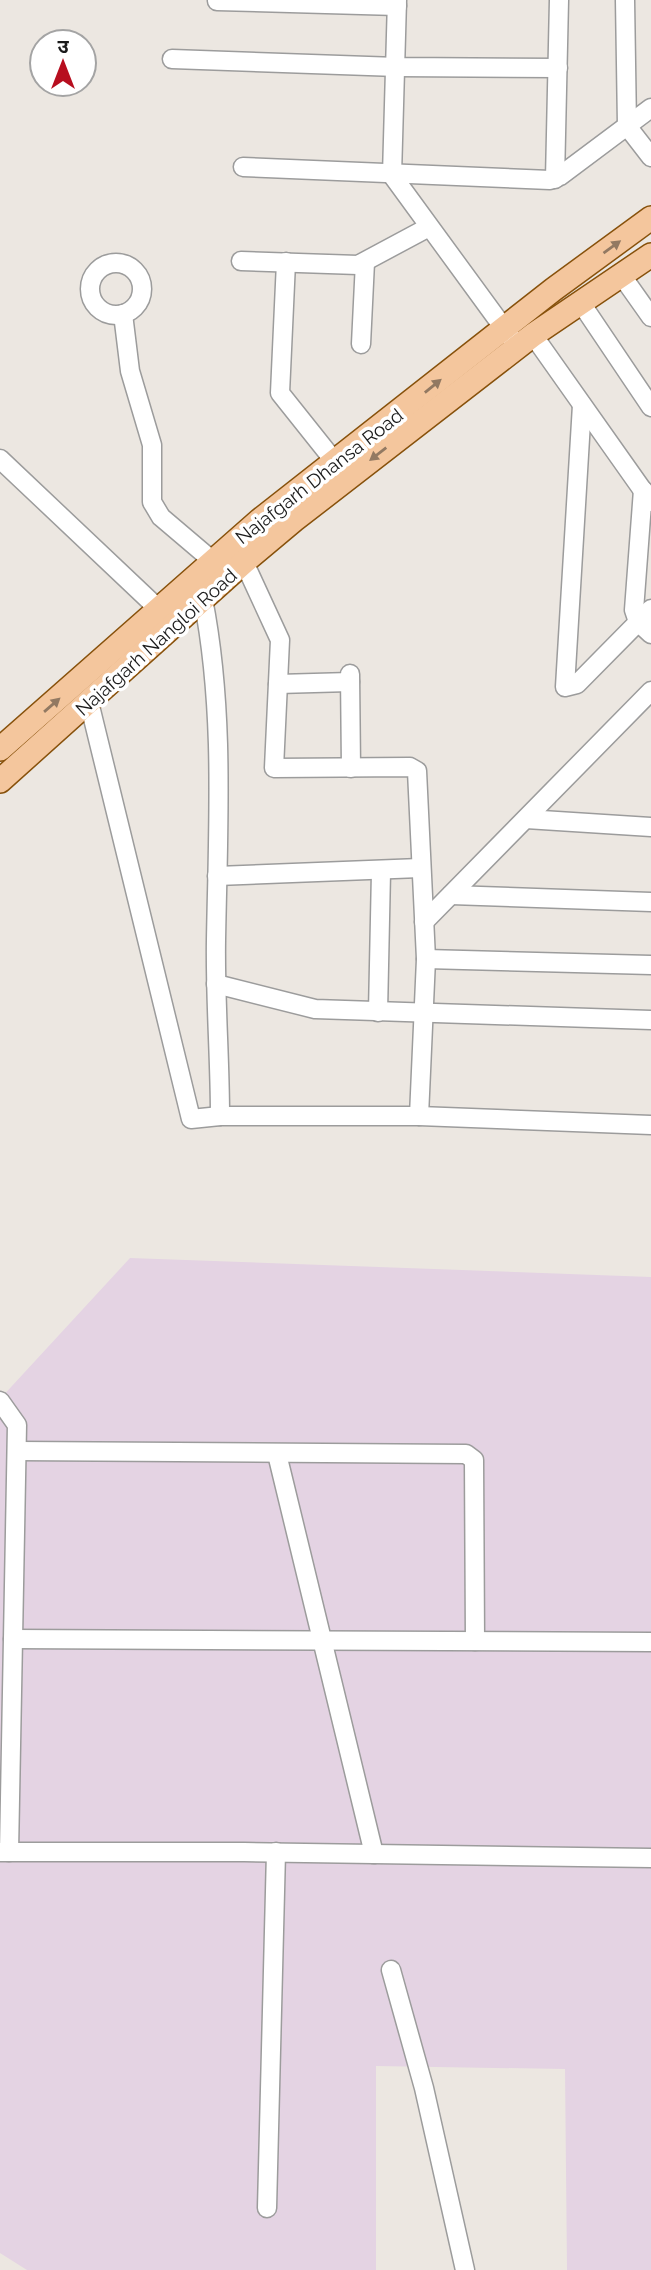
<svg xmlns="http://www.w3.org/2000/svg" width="651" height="2270" font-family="Raleway,'Noto Sans Devanagari',sans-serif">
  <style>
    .industrial { fill: #e4d3e3 }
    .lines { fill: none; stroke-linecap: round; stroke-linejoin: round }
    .minor-casing { stroke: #9c9c9c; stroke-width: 21 }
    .major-casing { stroke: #87510b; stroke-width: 26 }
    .minor { stroke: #fff; stroke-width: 18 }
    .major { stroke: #f4c69d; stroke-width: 23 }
    .oneway { fill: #927962 }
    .labels { text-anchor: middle; stroke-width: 7; stroke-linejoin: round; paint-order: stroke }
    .street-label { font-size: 19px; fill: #1b1b1b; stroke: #fff }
  </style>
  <rect width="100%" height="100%" fill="#ece7e1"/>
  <polygon class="industrial" points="130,1258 651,1277 651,2270 567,2270 565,2069 376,2066 376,2270 27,2270 0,2253 0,1399"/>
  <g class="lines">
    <g class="minor-casing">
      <g id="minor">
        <polyline points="397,0 392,175 511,338"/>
        <polyline points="625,0 627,126 651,157"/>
        <polyline points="217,1 397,6"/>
        <polyline points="172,59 397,67 558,68"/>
        <polyline points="243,167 550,180 560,176 651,108"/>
        <polyline points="555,179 559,0"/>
        <polyline points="241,261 358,265 429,227"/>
        <polyline points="286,262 280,393 335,462"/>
        <circle cx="116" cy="289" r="26"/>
        <polyline points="622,276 651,317"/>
        <polyline points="581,303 651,407"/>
        <polyline points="123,314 130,371 152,445 152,502 161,517 214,562"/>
        <polyline points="533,335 651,502"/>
        <polyline points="361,344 365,262"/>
        <polyline points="582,405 565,687 577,684 651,609"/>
        <polyline points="0,459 167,617"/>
        <polyline points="643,490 634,610 638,622 651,634"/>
        <polyline points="244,562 280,640 274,768 410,767 417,771 426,959 419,1116"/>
        <path d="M196,592L203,599C225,711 218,826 216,940C215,999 220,1057 220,1116H419L651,1125"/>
        <polyline points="350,674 351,768"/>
        <polyline points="278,684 350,682"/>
        <polyline points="89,702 191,1119 220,1116"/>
        <polyline points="526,819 651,827"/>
        <polyline points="217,876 420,868"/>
        <polyline points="451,895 651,902"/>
        <polyline points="424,922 651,691"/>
        <polyline points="426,959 651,965"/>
        <polyline points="216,984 315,1009 651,1020"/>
        <polyline points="378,1012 381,872"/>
        <polyline points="0,1401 17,1425 9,1852"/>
        <polyline points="17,1451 466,1454 474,1460 475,1641"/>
        <polyline points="277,1454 374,1854"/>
        <polyline points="13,1639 651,1642"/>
        <polyline points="0,1852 244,1852 651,1858"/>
        <polyline points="391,1970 424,2088 465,2270"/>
        <polyline points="267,2208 276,1852"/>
      </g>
    </g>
    <g class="major-casing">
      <g id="major">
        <polyline points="0,749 260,520 554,289 651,218"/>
        <polyline points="0,781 244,562 294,520 533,335 651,255"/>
      </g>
    </g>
    <use href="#minor" class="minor"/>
    <use href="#major" class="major"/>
  </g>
  <defs><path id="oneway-solid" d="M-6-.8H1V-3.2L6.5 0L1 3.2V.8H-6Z" transform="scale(1.75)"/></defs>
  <g class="oneway">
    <use href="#oneway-solid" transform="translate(612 247) rotate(-36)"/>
    <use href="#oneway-solid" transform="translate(433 386) rotate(-39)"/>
    <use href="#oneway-solid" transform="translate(378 454) rotate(142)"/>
    <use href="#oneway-solid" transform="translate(52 705) rotate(-41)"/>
  </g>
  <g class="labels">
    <g class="street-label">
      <text transform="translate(319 476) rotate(-38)" y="7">Najafgarh Dhansa Road</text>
      <text transform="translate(156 642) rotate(-42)" y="7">Najafgarh Nangloi Road</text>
    </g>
  </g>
  <g transform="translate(63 63)"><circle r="33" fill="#ffffff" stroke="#a4a4a4" stroke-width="2"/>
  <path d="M0-5L12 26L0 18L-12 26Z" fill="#b70e1f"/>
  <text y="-10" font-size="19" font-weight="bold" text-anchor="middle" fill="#1b1b1b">उ</text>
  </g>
</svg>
